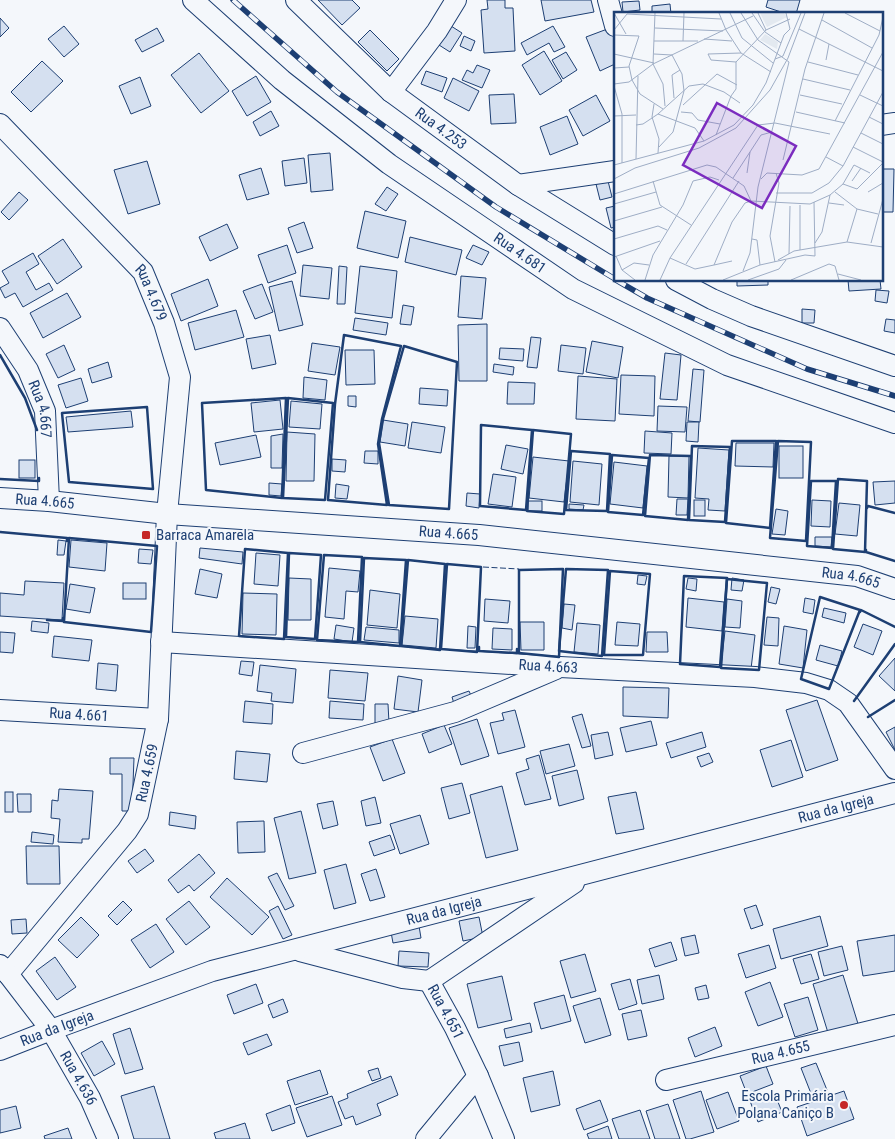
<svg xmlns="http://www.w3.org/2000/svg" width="895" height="1139" font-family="'Roboto Condensed',sans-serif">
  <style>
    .building { fill: #d5e0f0; stroke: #1d3f73 }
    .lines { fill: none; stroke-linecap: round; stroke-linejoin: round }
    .street-casing { stroke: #1d3f73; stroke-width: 22 }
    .street { stroke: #f4f7fb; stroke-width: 20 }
    .rail-casing { stroke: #1d3f73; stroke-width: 5.5 }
    .rail { stroke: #f4f7fb; stroke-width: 4; stroke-dasharray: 11; stroke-linecap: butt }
    .fence { stroke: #1d3f73; stroke-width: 1; stroke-dasharray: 6 2.5; stroke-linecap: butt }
    .wall { stroke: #1d3f73; stroke-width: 2.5 }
    .poi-dot { fill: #c62828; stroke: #f4f7fb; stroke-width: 2 }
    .labels { text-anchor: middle; stroke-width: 4; stroke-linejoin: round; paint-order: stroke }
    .street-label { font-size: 15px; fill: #1d3f73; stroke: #f4f7fb }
    .poi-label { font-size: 15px; fill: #1d3f73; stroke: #f4f7fb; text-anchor: start }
    .inset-road { fill: none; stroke: #9eadc5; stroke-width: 1 }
    .view { fill: #7b2cbf; fill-opacity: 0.15; stroke: #7b2cbf; stroke-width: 2.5 }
    .inset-edge { fill: none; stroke: #1d3f73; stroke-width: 2.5 }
  </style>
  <rect width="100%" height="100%" fill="#f4f7fb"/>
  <g class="building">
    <polygon points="318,0 352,0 360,8 342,25"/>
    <polygon points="487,0 505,0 505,8 513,8 515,51 484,53 481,10 488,9"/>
    <polygon points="541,0 591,0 594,12 545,21"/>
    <polygon points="768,0 800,0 796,14 787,14 766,7"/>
    <polygon points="639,1 640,10 623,12 622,2"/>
    <polygon points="670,4 671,14 652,14 652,6"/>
    <polygon points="0,18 9,28 0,37"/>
    <polygon points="64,26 79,44 64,57 48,39"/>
    <polygon points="451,26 462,33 450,52 439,45"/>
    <polygon points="553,26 565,47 554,52 549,43 527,55 521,43"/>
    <polygon points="157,28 164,41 142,52 135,40"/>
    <polygon points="610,28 615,39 615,64 600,71 586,37"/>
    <polygon points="370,30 399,59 387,71 358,42"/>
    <polygon points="464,36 475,41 471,51 460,46"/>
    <polygon points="544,51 562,81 540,95 522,65"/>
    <polygon points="566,52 577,70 563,79 552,60"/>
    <polygon points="199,53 229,91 201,113 171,75"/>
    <polygon points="42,61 63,81 31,112 11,92"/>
    <polygon points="477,65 490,70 482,88 462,80 467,70 473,73"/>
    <polygon points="426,71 447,78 442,92 421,84"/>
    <polygon points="256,76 271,102 247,116 232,91"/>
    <polygon points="140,77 151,106 131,114 119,86"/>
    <polygon points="453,78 479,91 469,111 444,98"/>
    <polygon points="514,94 516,123 491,124 489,95"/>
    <polygon points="596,95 610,121 583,136 569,110"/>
    <polygon points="271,111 279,126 260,136 253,122"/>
    <polygon points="567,116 578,144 550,155 540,127"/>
    <polygon points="330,153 333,190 311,192 308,155"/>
    <polygon points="304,158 307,183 285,186 282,161"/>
    <polygon points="147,161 160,204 128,214 114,170"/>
    <polygon points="261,168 269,194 247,200 239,175"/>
    <polygon points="881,169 894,169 893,212 881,212"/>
    <polygon points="608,181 612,197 600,200 596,184"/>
    <polygon points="387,187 398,194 386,211 375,204"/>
    <polygon points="19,192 28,200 9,220 1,212"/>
    <polygon points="615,206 615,227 611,228 606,208"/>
    <polygon points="365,211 406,221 398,258 357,248"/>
    <polygon points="304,222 313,248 297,253 288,228"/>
    <polygon points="227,224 238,248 210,261 199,237"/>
    <polygon points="410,237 462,250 456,275 405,262"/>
    <polygon points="63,239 82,267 57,284 38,256"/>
    <polygon points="287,245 296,273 268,283 258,255"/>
    <polygon points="473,245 489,252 482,265 466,258"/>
    <polygon points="33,253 39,264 26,272 36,290 49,283 53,290 23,307 15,293 5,298 0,288 9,283 2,271"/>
    <polygon points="303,265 332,268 329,299 300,296"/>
    <polygon points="339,266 347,267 345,304 337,304"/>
    <polygon points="360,266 397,271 392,318 355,313"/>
    <polygon points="461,276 486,278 482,319 458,317"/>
    <polygon points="208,279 218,306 181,321 171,294"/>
    <polygon points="737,280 768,280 768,285 737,286"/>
    <polygon points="848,280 880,280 881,289 849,291"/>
    <polygon points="292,281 303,325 279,331 269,287"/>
    <polygon points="262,284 273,312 255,319 243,291"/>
    <polygon points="876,290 889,291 887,303 875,301"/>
    <polygon points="67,293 81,317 43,338 30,313"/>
    <polygon points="403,305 414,307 411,325 400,324"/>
    <polygon points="802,309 815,310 814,323 802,323"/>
    <polygon points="236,310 244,337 195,350 188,323"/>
    <polygon points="355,318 388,323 386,335 353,330"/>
    <polygon points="886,319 895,320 895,333 884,331"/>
    <polygon points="487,324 487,381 459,381 458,325"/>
    <polygon points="270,335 276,364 252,369 246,339"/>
    <polygon points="531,337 541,338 537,368 527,367"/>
    <polygon points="592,341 623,347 618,378 586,372"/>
    <polygon points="312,343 340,347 335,375 308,371"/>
    <polygon points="64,345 75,370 58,378 46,354"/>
    <polygon points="561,345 586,348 583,374 558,371"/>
    <polygon points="500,348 524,349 523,361 499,359"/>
    <polygon points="345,350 374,350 375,384 346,385"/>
    <polygon points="665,353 681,355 677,400 660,399"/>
    <polygon points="108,362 112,377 92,383 88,369"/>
    <polygon points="494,364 514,367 513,375 493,372"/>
    <polygon points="693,369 704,370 700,422 688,421"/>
    <polygon points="621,375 655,376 654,416 619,414"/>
    <polygon points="578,376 617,379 615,421 576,419"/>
    <polygon points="304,377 327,380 325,400 303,398"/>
    <polygon points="81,378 88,401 66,408 58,385"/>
    <polygon points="508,382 535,383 534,404 507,404"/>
    <polygon points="420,388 448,390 447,406 419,404"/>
    <polygon points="348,396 356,396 356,407 348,406"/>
    <polygon points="280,400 283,429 254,432 251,403"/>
    <polygon points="291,401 322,404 320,429 289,427"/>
    <polygon points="658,406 687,407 685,432 657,431"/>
    <polygon points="131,411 133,427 68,432 66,417"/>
    <polygon points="383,420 408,424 405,446 380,442"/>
    <polygon points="412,422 445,427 441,453 408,448"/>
    <polygon points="687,422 699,422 698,442 686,441"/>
    <polygon points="645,431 672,433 671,454 644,453"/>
    <polygon points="287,432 315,434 314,481 286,481"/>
    <polygon points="283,434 282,468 271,468 271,436"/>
    <polygon points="256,435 261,457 220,465 215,443"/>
    <polygon points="736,443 774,443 773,467 735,466"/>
    <polygon points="506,445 528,449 523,474 501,469"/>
    <rect x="779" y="446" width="24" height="32"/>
    <polygon points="698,448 729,450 725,511 708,510 709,499 695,498"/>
    <polygon points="365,451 378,451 378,464 364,463"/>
    <polygon points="669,456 689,456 688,498 668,497"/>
    <polygon points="533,457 569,461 564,502 529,498"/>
    <polygon points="332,459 346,460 345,472 332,471"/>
    <rect x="19" y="460" width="16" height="18"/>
    <polygon points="573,461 602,464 599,505 570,502"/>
    <polygon points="614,462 647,466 643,508 610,504"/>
    <polygon points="493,474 516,477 512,507 488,504"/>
    <polygon points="895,481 895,503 875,505 873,482"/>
    <polygon points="269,483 282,484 281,496 269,495"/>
    <polygon points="336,484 349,486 347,499 335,498"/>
    <polygon points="467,493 480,494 479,508 466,506"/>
    <polygon points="677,499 688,499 687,515 676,515"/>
    <rect x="694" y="500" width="11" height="16"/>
    <polygon points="812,500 831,501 830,527 811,526"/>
    <rect x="528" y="501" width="14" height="10"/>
    <polygon points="839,503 860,505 857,536 835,534"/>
    <polygon points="569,504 584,505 583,510 569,509"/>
    <polygon points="776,509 788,511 785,535 772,534"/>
    <polygon points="815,537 832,537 831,547 815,546"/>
    <polygon points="58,540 66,541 64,555 57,555"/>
    <polygon points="71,540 107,543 105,571 69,567"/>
    <polygon points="200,548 243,552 242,564 199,558"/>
    <polygon points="139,549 153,550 151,564 138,563"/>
    <polygon points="256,553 280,555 278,586 254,584"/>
    <polygon points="329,568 360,571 358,592 346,591 344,619 325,617"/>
    <polygon points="200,569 222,574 217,598 195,594"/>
    <polygon points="638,575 647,576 645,585 637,584"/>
    <polygon points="289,578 311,579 311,620 288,620"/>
    <polygon points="688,578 697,579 696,591 686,589"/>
    <polygon points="732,578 744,580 742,591 731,590"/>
    <polygon points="25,581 64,583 62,620 0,616 0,593 24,595"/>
    <rect x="123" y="583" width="23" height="16"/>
    <polygon points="70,584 95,588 90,613 66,609"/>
    <polygon points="771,587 780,589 776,604 768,602"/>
    <polygon points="370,590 400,594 397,628 367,625"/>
    <polygon points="243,593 277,594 276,635 242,634"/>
    <polygon points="688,598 724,602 722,631 686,627"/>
    <polygon points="805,598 815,600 813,614 803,612"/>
    <polygon points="485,599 510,601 508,623 484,621"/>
    <polygon points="727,599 742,601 740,628 725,627"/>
    <polygon points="564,604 575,605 572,630 562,628"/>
    <polygon points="824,608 846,613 844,623 822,617"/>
    <polygon points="405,616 438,619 436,648 402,645"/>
    <polygon points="767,617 779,618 778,646 764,645"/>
    <polygon points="32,621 49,623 48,633 31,631"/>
    <polygon points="520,622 544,622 544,650 521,650"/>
    <polygon points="617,622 640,624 638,646 615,645"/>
    <polygon points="577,623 600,625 598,654 574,652"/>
    <polygon points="863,624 882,631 873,655 854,647"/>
    <polygon points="336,625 354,628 352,642 334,639"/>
    <polygon points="468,626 476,627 475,648 467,648"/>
    <polygon points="784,626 807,630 803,668 779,664"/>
    <polygon points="366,627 399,630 399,643 364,640"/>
    <polygon points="493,628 512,629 512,650 492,649"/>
    <polygon points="725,631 755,635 751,669 721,666"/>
    <polygon points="0,632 15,633 13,653 0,652"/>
    <polygon points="647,632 667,632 668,652 646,652"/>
    <polygon points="54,636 92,640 89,661 52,657"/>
    <polygon points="820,645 842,651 838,666 816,660"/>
    <polygon points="895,658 895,691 879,676"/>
    <polygon points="241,661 254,662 252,676 239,674"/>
    <polygon points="98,663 118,665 116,691 96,689"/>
    <polygon points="260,665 296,669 293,703 271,701 272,693 257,691"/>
    <polygon points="330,670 368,673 365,701 328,698"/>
    <polygon points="398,676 422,680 418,712 394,709"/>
    <polygon points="623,687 669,688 668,718 623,716"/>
    <polygon points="469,691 473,700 455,707 452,697"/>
    <polygon points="817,700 838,760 806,771 786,710"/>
    <polygon points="245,701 273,704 272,724 243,722"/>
    <polygon points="330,701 364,704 363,720 329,718"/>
    <polygon points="375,704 388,704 389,723 375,723"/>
    <polygon points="515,710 525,747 498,754 490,723 504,720 502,713"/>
    <polygon points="582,714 591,746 582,748 572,717"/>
    <polygon points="477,719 489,756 461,765 449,728"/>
    <polygon points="651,721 657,745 626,752 620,728"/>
    <polygon points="444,725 452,744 429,753 422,734"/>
    <polygon points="895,727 895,750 886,732"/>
    <polygon points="608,732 613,755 595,759 591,735"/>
    <polygon points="702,732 706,747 671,758 666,743"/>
    <polygon points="392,739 405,773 383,781 370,747"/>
    <polygon points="791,740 803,777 772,787 760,750"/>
    <polygon points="569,744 575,766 546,774 540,751"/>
    <polygon points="236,751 270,754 267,782 234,779"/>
    <polygon points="709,753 713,762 701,767 697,757"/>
    <polygon points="539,755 551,799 525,805 516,773 529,769 526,759"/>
    <polygon points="110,758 134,758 132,811 122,811 122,774 110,774"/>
    <polygon points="577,770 584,799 559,806 552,776"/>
    <polygon points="462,783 470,813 449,819 441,788"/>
    <polygon points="502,786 518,850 486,858 470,795"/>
    <polygon points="59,789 93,791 89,839 82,839 82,843 58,842 60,819 51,818 52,800 58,801"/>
    <rect x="5" y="792" width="8" height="20"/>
    <polygon points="636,792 644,829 616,834 608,797"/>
    <polygon points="17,794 31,794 31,812 18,812"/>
    <polygon points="375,797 381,823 366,826 361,801"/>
    <polygon points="333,801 338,825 323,829 317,804"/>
    <polygon points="301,811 316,873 289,879 274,818"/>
    <polygon points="170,812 196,816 195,829 169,825"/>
    <polygon points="420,815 429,844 400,854 390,824"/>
    <polygon points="264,821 265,852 238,853 237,822"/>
    <polygon points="32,832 54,835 53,844 31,842"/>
    <polygon points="390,835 395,849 374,856 369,842"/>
    <polygon points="26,846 59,846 60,884 27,884"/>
    <polygon points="145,849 154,861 137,873 128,861"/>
    <polygon points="199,854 215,873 194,891 189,885 178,893 168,880"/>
    <polygon points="346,864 356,903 334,909 324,870"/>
    <polygon points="376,869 385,897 370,901 361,874"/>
    <polygon points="277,873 294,906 285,910 268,877"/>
    <polygon points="227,878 269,917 252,935 210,897"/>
    <polygon points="123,901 132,910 117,925 108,916"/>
    <polygon points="189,901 210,927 186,945 166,919"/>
    <polygon points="756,905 763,925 751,929 744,909"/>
    <polygon points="278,906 292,935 283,939 269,911"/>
    <polygon points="820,916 828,946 781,959 773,929"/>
    <polygon points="81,917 99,935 77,958 58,940"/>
    <polygon points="479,917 483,937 463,941 459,921"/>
    <polygon points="26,919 27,933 12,934 11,920"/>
    <polygon points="156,924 174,952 150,968 131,940"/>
    <polygon points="419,926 421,938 393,943 391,932"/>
    <polygon points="695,935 699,953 685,956 681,938"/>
    <polygon points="895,935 895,971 863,976 857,941"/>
    <polygon points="671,942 677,960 655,967 649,949"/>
    <polygon points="769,945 776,968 746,978 738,954"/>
    <polygon points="842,946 848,970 824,976 818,952"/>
    <polygon points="399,951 429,953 428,967 398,966"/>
    <polygon points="585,954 596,991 571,998 560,961"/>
    <polygon points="811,954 819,979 801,984 793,959"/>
    <polygon points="55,957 76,987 57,1000 36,971"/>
    <polygon points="659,975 664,999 642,1004 637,980"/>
    <polygon points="843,975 859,1027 829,1036 813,984"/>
    <polygon points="502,976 512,1020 478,1028 467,984"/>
    <polygon points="630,979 637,1004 619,1010 611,984"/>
    <polygon points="770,982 783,1017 758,1026 745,992"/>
    <polygon points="256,984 263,1003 234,1014 227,995"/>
    <polygon points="706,985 709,998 698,1000 695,988"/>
    <polygon points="564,995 571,1021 541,1029 534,1003"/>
    <polygon points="808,997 818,1030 795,1037 784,1004"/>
    <polygon points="600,998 611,1035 585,1043 573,1006"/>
    <polygon points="283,999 288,1012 273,1018 268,1005"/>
    <polygon points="641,1010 647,1036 628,1040 622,1014"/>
    <polygon points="530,1023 532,1032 506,1038 504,1029"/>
    <polygon points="715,1027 722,1046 695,1057 688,1038"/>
    <polygon points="130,1028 143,1069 125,1074 113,1034"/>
    <polygon points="267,1034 272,1045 248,1055 243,1043"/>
    <polygon points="102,1041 115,1064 94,1076 81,1053"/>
    <polygon points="519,1042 523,1061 504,1066 499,1046"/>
    <polygon points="816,1063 827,1090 812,1096 801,1068"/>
    <polygon points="766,1066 773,1084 747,1094 740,1076"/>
    <polygon points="378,1068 381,1078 372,1081 368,1071"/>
    <polygon points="320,1070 328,1094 295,1105 287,1081"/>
    <polygon points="553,1071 560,1105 531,1112 523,1078"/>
    <polygon points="391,1076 398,1095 377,1104 381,1115 356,1125 353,1116 345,1119 338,1102 348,1098 347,1094"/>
    <polygon points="154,1086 170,1139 134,1139 121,1096"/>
    <polygon points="701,1091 714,1132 690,1139 686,1139 673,1100"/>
    <polygon points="844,1091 854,1119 807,1136 797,1107"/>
    <polygon points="728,1092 739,1121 717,1129 706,1100"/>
    <polygon points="774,1092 782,1112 758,1122 750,1101"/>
    <polygon points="332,1096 342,1125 307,1137 296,1108"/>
    <polygon points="600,1100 608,1121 584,1130 576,1109"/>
    <polygon points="668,1104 680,1139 655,1139 646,1111"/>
    <polygon points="290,1105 295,1123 272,1131 266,1114"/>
    <polygon points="16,1106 21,1128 0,1133 0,1110"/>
    <polygon points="640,1110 650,1139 619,1139 612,1119"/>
    <polygon points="245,1123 250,1139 216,1139 214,1133"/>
    <polygon points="608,1126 612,1139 589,1139 587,1134"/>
    <polygon points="68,1128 72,1139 45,1139 44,1136"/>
  </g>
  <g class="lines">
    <g class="street-casing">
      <g id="street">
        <path id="s1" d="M193,0L282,80L389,164L573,289L727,365L895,423"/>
        <path id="s2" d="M296,0L391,92L518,185L615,245"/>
        <polyline points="608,0 615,26"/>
        <polyline points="391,92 437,31 456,0"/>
        <path id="s3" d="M0,124L143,272L164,323L180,377L167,514L158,719L138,814L127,831L8,974L0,965"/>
        <polyline points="881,125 895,123"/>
        <polyline points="518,185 615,171"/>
        <polyline points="676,280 712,299 751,316 895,366"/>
        <path id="s4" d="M0,328L28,370L45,411L49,501"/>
        <path id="s5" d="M0,498L49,501L167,514L479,535L857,576L895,589"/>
        <path id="s6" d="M161,642L560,667L755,677L806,683L829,690L848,703L895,769"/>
        <path id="s7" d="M0,710L158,719"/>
        <polyline points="303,753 455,712 556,669"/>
        <polyline points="300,951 403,978 429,981"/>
        <path id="s8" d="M8,974L51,1030L90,1098L108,1139"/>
        <polyline points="429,981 574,883"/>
        <path id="s9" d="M429,981L455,1028L478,1076L504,1139"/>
        <path id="s10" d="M0,1050L51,1030L212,971L895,793"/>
        <path id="s11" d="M666,1080L895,1025"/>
        <polyline points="426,1139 478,1076"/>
      </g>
    </g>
    <use href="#street" class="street"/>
    <g class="rail-casing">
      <g id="rail">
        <polyline points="233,0 337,92 496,207 615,279"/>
        <polyline points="616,280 647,298 807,369 895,396"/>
      </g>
    </g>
    <use href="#rail" class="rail"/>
    <polyline class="fence" points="483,567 519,569"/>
    <g class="wall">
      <polygon points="344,335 401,346 382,419 378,444 387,505 328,500 335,404"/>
      <polygon points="404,346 457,362 449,509 389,505 379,443 383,419"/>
      <polyline points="0,355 25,398 37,430"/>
      <polygon points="286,398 282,498 206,490 202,403"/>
      <polygon points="288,398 333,403 325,500 283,498"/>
      <polygon points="147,407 153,489 69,482 62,413"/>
      <polygon points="481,425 532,430 526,510 480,506"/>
      <polygon points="533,430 571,434 564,514 527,511"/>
      <polygon points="732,441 776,441 770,528 726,523"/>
      <polygon points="778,441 811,442 806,541 770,538"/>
      <polygon points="692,446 730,447 725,522 689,520"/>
      <polygon points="571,451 610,454 607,511 566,510"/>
      <polygon points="612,455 649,458 643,515 608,512"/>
      <polygon points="650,455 691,456 688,520 645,516"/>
      <polyline points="0,479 39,481 39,478"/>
      <polygon points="838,479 867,481 865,552 833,549"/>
      <polygon points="811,481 836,481 832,548 807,546"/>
      <polyline points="867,508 868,506 895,513"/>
      <polyline points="0,532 67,538 67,541"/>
      <polygon points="69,538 157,546 151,632 64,622"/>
      <polygon points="245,549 288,553 284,639 239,636"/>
      <polyline points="866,550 866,552 895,561"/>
      <polygon points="289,553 321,555 315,639 286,637"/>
      <polygon points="324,555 362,557 358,642 317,640"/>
      <polygon points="364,558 406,560 400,646 360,642"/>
      <polygon points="408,560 445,564 440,650 401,646"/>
      <polygon points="447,564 481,567 477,652 441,649"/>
      <polygon points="563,569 559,657 519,653 519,570"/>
      <polygon points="566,569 608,570 602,656 559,651"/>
      <polygon points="610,571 650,574 643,655 604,655"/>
      <polygon points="684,576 727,578 720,667 680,664"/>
      <polygon points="727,579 767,583 759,670 721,668"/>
      <polygon points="820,597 860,610 829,689 801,679"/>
      <polyline points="860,612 861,610 895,627"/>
      <polyline points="47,620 63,621 63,618"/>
      <polyline points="479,647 479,651 517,653 517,649"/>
      <polyline points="854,701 895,644"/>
      <polyline points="868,717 895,700"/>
    </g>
  </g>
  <g class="poi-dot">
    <rect x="141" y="530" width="10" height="10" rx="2.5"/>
    <circle cx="844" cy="1105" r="5"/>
  </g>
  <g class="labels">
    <g class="street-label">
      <text dy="5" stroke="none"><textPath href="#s2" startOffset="194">Rua 4.253</textPath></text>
      <text dy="5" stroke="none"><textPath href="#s1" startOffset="414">Rua 4.681</textPath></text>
      <text dy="5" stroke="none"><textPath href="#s3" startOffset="228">Rua 4.679</textPath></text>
      <text dy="5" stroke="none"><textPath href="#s4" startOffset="92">Rua 4.667</textPath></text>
      <text dy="5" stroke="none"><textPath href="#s5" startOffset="45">Rua 4.665</textPath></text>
      <text dy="5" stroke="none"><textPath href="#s5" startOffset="450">Rua 4.665</textPath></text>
      <text dy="5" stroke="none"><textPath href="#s5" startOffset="855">Rua 4.665</textPath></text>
      <text dy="5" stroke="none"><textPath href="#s6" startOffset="388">Rua 4.663</textPath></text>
      <text dy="5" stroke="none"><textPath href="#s7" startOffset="79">Rua 4.661</textPath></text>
      <text transform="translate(147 773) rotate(-78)" y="5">Rua 4.659</text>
      <text dy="5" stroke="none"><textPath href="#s10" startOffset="871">Rua da Igreja</textPath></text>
      <text dy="5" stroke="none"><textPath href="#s10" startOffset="466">Rua da Igreja</textPath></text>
      <text dy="5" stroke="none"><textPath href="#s9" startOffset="35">Rua 4.651</textPath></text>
      <text dy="5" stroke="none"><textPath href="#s10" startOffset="61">Rua da Igreja</textPath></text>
      <text dy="5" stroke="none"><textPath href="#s11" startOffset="118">Rua 4.655</textPath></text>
      <text dy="5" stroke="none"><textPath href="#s8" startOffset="126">Rua 4.636</textPath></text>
    </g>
    <g class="poi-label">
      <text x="156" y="540">Barraca Amarela</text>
      <text x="834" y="1101" text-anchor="end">Escola Primária<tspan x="834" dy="17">Polana Caniço B</tspan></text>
    </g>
  </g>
  <g transform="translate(614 12)">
    <rect width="269" height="269" fill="#f4f7fb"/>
    <path d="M146,1H170L173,5L153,15ZM151,22L164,30L163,37L146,28Z" fill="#e3e9f0"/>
    <path class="inset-road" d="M0,1L12,22M41,1L39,52L49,72L51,94M105,1L112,18L127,41L157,60M116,1L128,26L159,51M127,1L144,28L175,50L144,175L136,241L129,259M138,1L151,20L167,31M144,1L152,18M231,1L266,19M13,2L107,7M208,8L258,36M41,16L109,19M185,17L269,59M0,18L13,2M0,23L25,24L15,54L18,68L26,82L49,97M90,27L118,29M40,29H84M69,29L70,1M0,42L40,51M40,42L58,43L68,62L70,79L59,120L45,135M161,47L169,44L187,1M212,48L215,32M122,50L97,48L94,42L127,41M194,50L244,63M0,56L15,55M103,62L123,73M189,67L236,78M0,72L15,70L39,52L139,4M0,74L8,102V151M186,83L228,92M246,83L269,94M60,86L58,63L66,58M40,92L38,105L45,127L44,141M69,93L103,62M67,100L78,101L84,108L106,112M182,100L231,111M44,102L81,116L90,129M0,104L22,103M255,105L269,112M221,109L265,23L269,5M22,113L29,112L44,102L75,74L89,72L110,80L126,91M247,121L269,132M102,123L117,84L122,77V50L152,18L176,7M239,135L269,150M212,145L229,154M22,147L24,64M169,148L191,57L210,1M0,153L90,129L120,113L139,93L152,71L170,23L176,17L172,1M133,161L136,140M119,166L147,123L158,120M0,167L21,156L85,136L122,116L156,78L174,46L191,1M147,167L153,161L188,163L205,157L269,40M39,169L46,193L77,213M238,169L247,156M229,172L240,153L256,161M221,180L243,197L264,202M254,180L269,171M162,181H198L215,171L229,154L269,80M0,182L93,153L102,155L130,174L137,189L131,191L118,210L100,253L81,257L56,246M137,189L196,192L216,183L229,172L243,177L269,151M215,191L230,193M0,192L42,180M186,193V238M0,209L48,195M0,227L44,214L53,218M138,227L143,228L146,253M233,230L243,197M201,231L208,220L216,183M257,231L269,187M175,242L176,194M2,244L8,258L21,268M0,245L46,229M164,248L180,239L233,230L269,235M161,250L156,224L165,171L162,161M72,252L125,169M100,253L118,249M8,258L20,251L35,253M224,262L247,268M31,268L39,243L69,193L79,169L96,165L105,168M46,268L56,246L144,113L161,111L216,122M109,268L146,253L191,243L201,244L200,190M134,268L165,257L172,248M177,268L215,252L221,254L225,268"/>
    <path class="view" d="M103,91L182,134L148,196L69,153Z"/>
    <rect width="269" height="269" class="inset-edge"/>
  </g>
</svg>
